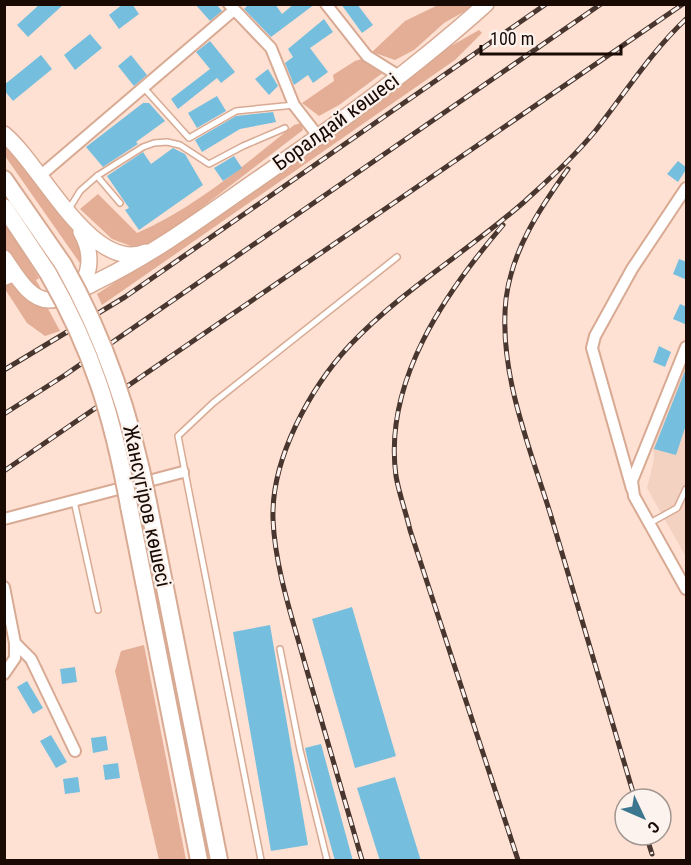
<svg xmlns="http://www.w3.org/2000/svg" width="691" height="865" font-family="'Roboto Condensed',sans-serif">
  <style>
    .built { fill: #f4d2c2 }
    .green { fill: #e3ae95 }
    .building { fill: #76bedd }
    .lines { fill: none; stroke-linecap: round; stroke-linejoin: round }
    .lane-casing { stroke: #d8aa93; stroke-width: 8 }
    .street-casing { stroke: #d8aa93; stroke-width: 14 }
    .secondary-casing { stroke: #d8aa93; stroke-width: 18 }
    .primary-casing { stroke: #d8aa93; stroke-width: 20 }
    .lane { stroke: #fff; stroke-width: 5 }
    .street { stroke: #fff; stroke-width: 10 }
    .secondary { stroke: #fff; stroke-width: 15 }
    .primary { stroke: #fff; stroke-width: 16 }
    .rail-casing { stroke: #48362f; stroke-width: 5 }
    .rail { stroke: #fdf3ee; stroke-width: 3; stroke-dasharray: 9; stroke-linecap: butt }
    .primary-bridge-casing { stroke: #d8aa93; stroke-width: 20; stroke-linecap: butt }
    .primary-bridge { stroke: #fff; stroke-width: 16 }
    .labels { text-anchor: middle; stroke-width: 4.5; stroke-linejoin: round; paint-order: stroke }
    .street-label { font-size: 21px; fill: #190a04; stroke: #fdf3ee }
  </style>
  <rect width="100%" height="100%" fill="#fee1d3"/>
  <polygon class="built" points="686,359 686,557 647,488 654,459 653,448"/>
  <g class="green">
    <polygon points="438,5 476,5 444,23 414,50 395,60 372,52 405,21"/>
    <polygon points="479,30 482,33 455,60 102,305 97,294 197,229 444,50"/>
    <polygon points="365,58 384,72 339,105 319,116 302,103 334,81 333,75 355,61"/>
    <path d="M301,123L303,130L175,228L139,249L112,239L80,209L98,194L137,233C196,207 244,165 294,125Z"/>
    <polygon points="4,143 56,199 82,244 84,269 5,156"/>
    <polygon points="4,222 39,278 36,280 45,296 25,282 5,249"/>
    <polygon points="16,281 46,305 60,331 45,336 27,323 5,289 4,284"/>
    <polygon points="144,645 186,860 159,860 115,671 121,651"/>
  </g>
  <g class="building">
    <polygon points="40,4 64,4 28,37 17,25"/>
    <polygon points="123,4 132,4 139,14 119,29 109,15"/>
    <polygon points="195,4 216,4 222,11 210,21"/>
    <polygon points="249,4 275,4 282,14 294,4 315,4 271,37 244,9"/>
    <polygon points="341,4 357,4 373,25 362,33"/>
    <polygon points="324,19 333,32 310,48 328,72 313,83 308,75 294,85 285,63 293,57 288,49"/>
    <polygon points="90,34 102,48 75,70 64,55"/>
    <polygon points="210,41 235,72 221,83 217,78 178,109 171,99 210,69 196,52"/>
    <polygon points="41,55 52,69 13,101 4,90 4,85"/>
    <polygon points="131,55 147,75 134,86 118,66"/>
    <polygon points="268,69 278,86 269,95 255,79"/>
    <polygon points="217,96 226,111 197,128 188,113"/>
    <polygon points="143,103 149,103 165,121 136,142 138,144 103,167 86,147"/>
    <polygon points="273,112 276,122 240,129 202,152 195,140 236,116"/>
    <polygon points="173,148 185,154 203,185 139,230 125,210 129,208 107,176 143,152 151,164"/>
    <polygon points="234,156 242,168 223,181 214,168"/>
    <polygon points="678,161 687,168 678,182 667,174"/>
    <polygon points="679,259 687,262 687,280 673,274"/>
    <polygon points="680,304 687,307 687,325 673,319"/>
    <polygon points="659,346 671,352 665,367 653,362"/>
    <polygon points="687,366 687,422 676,455 654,449"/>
    <polygon points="352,607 396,756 355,768 312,619"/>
    <polygon points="270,625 308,845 271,851 233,632"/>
    <polygon points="75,667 77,682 62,684 60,669"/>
    <polygon points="27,681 43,708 33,714 17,687"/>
    <polygon points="51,735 67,762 56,768 40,741"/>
    <polygon points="106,736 108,750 93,753 91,738"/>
    <polygon points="321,744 353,861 335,861 310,770 305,748"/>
    <polygon points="118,763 120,778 105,780 103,765"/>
    <polygon points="78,777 80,792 65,794 63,779"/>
    <polygon points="395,777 421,861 380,861 357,788"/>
  </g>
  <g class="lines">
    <g class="lane-casing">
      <g id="lane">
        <polyline points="144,88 189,138 236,111 294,105"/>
        <polyline points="97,176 120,203"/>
        <polyline points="69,209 80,191 97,176 143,147 154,143 167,142 180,145 209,164 243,146 285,128"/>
        <polyline points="74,501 98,610"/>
        <polyline points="650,523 677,508 686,489"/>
        <polyline points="280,649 300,750 327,860"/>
        <polyline points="261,860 178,436 213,403 397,257"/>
      </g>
    </g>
    <g class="street-casing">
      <g id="street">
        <polyline points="229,4 271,48 294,105 318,136"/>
        <polyline points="326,4 367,56 399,76"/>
        <polyline points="41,175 234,10"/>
        <polyline points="4,280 17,275"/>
        <polyline points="686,347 632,481 634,496 686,589"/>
        <polyline points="632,489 592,348 595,336 632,269 686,188"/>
        <polyline points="4,519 183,472"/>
        <polyline points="4,587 15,643 15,658 4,674"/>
        <polyline points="15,643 31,659 75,751"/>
      </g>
    </g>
    <g class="secondary-casing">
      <g id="secondary">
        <path d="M4,134C40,163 92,275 146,252"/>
        <path d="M4,258C15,273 29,301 50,300C65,300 82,289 96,282C154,254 205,216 258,179C336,125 415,68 486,4"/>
        <path d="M75,291C93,276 92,251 81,232"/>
      </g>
    </g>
    <g class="primary-casing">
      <g id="primary">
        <polyline points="4,179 63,264"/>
        <polyline points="4,207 48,273"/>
        <polyline points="148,502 219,860"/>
        <polyline points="129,506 199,860"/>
      </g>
    </g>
    <use href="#lane" class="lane"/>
    <use href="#street" class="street"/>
    <use href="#secondary" class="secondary"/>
    <use href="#primary" class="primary"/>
    <g class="rail-casing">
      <g id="rail">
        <path d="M568,169C540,208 512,250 506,299C498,372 530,448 551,516C579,610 607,705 635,799"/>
        <path d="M503,225C445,293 383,382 396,476C399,494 406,512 410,530L518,860"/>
        <polyline points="4,370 125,297 546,4"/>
        <polyline points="4,414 65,375 601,4"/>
        <polyline points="4,471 683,4"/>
        <polyline points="646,835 652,854"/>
        <path d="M362,860C343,795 324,729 305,664C292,617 275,568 273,519C271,459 310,388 350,345C402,290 467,252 524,202C549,179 574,157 596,130C626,92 651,52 686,19"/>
      </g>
    </g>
    <use href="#rail" class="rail"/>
    <g class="primary-bridge-casing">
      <g id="primary-bridge">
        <path d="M63,264C106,340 131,417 148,502"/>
        <path d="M48,273C93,351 113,418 129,506"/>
      </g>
    </g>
    <use href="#primary-bridge" class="primary-bridge"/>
  </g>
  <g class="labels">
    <g class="street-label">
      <text transform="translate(336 122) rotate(-36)" y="7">Боралдай көшесі</text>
      <text transform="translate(147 506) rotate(78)" y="7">Жансүгіров көшесі</text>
    </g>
  </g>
  <rect width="691" height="865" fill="none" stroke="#190a04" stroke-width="12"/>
  <g transform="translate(643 817) rotate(134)"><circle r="28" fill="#fdf3ee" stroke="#a29690" stroke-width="1.5"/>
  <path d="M0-4.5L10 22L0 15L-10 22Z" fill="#3c778f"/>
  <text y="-9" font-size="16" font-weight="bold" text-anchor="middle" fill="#190a04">С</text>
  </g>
  <path d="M481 45v9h140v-9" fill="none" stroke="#190a04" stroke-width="3"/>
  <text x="490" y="45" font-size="18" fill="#190a04" stroke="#fdf3ee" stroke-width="4.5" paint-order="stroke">100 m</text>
</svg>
